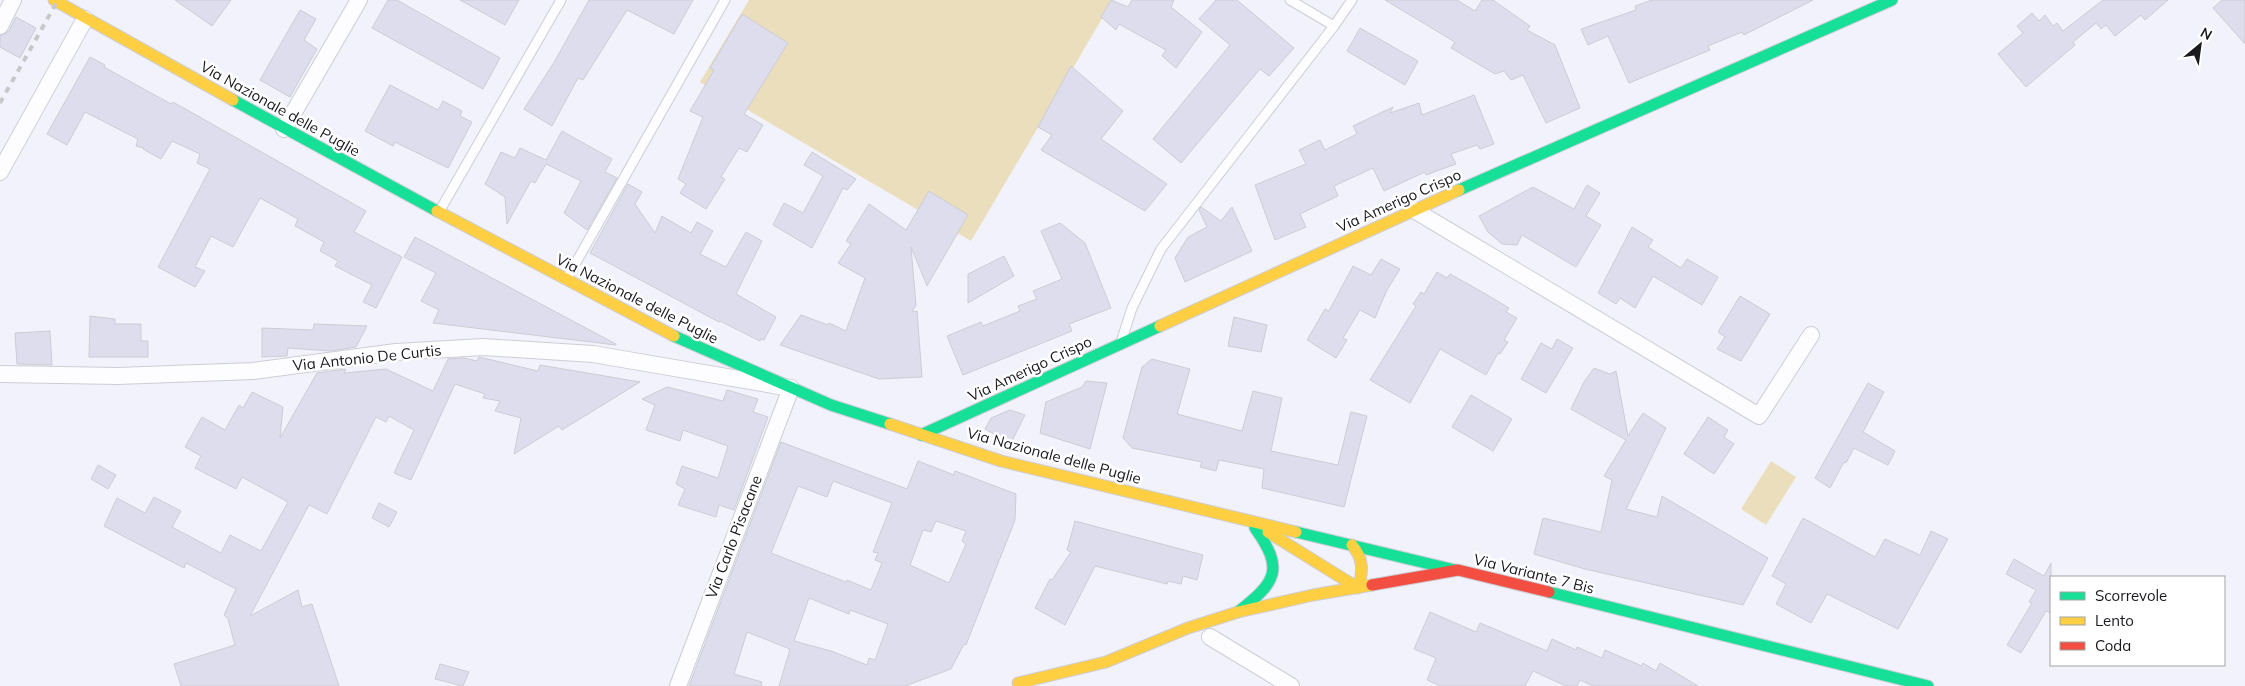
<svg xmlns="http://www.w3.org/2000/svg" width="2245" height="686" font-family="Mulish,sans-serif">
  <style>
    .green { fill: #ebdebd }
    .building { fill: #deddee; stroke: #ccccd3; fill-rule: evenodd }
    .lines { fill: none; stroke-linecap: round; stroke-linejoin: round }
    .lane-casing { stroke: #cdcdd5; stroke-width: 11 }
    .street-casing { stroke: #cdcdd5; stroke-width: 18 }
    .fast-casing { stroke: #cdcdd5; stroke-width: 13 }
    .slow-casing { stroke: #cdcdd5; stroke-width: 13 }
    .jam-casing { stroke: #cdcdd5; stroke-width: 13 }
    .lane { stroke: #fdfdff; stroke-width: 9 }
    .street { stroke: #fdfdff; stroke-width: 16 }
    .fast { stroke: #16e098; stroke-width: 11 }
    .slow { stroke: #ffcf43; stroke-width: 11 }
    .jam { stroke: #f24e42; stroke-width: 11 }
    .rail { stroke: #c8c8cb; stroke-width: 4; stroke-dasharray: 6 6; stroke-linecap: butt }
    .labels { text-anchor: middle; stroke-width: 5; stroke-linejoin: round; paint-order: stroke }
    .street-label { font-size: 15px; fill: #19191e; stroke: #fff }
  </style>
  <rect width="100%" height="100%" fill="#f2f2fc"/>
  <g class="green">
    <polygon points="749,0 1113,0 971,241 700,82"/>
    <polygon points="1771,461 1796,477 1766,525 1741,509"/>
  </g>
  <g class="building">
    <polygon points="175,0 231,0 212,26"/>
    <polygon points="388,0 397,0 500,58 483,89 372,28"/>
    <polygon points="460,0 519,0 505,25"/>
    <polygon points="589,0 693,0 674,34 627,10 583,80 578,78 552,126 524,109 553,64"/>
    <polygon points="1111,0 1128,7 1132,0 1174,0 1171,7 1202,32 1176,68 1162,56 1166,50 1119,24 1116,30 1101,17"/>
    <polygon points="1216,0 1237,0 1294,48 1269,76 1260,69 1181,163 1153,139 1230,45 1199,19"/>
    <polygon points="1385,0 1457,0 1475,11 1482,0 1493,0 1530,26 1527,30 1555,45 1580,108 1546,123 1523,75 1511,80 1504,71 1495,74 1451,48 1455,42"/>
    <polygon points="1652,0 1813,0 1744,35 1742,32 1708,46 1710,50 1629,83 1608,36 1588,45 1581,29 1636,10 1635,6"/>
    <polygon points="2103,0 2168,0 2145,20 2141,15 2115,36 2106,25 2101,29 2096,23 2073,42 2075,45 2026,87 1998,54 2023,33 2017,26 2032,13 2039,21 2045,15 2053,26 2057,23 2063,31"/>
    <polygon points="2222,0 2245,0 2245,44 2213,8"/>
    <polygon points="300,10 316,19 304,40 317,49 290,97 260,80"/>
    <polygon points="742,14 788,43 744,114 763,125 747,152 739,148 721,177 725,179 706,209 680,193 686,184 678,179 703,117 690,111 714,70 710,68"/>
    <polygon points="16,17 36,28 20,58 0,47 0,36 9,31"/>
    <polygon points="1360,28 1418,61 1405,85 1347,51"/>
    <polygon points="90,57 105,65 104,67 171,104 173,102 366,211 354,232 402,257 376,308 363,302 372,285 335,266 338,261 320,251 324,242 295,226 298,219 260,198 233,247 211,236 195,267 205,271 195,287 158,267 210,169 197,163 200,154 172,141 161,159 143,149 144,148 136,146 138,139 85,112 67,145 47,134"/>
    <polygon points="1071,66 1123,111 1101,139 1167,184 1145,211 1041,150 1052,135 1038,127"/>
    <polygon points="390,85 438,110 443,101 462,111 460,116 472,122 448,168 395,142 393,146 365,131"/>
    <polygon points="1474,95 1494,144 1480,149 1477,145 1451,154 1456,164 1426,175 1425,172 1384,191 1373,168 1334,186 1338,196 1300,214 1306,227 1275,240 1255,185 1306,164 1299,150 1320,140 1325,150 1357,134 1353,126 1393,107 1390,113 1419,103 1422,115"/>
    <polygon points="562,131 612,159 605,172 617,178 587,230 564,213 581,181 546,164 535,183 531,181 507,224 505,197 485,184 501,152 515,158 520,148 546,160"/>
    <polygon points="812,152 856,179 847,190 843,188 812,248 773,225 784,203 803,213 823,176 804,165"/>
    <polygon points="628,184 642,192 635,204 655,233 662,216 691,233 697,222 713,231 700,254 726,267 746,232 762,241 736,294 776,317 764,340 761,339 760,341 720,321 719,322 590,253"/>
    <polygon points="1587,185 1600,193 1586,216 1601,225 1576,267 1522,235 1517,245 1502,244 1488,232 1479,216 1533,187 1574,209"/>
    <polygon points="929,191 968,215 927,286 911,247 916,305 912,312 917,311 922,377 879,379 780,345 801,315 828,325 829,323 846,331 865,278 838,263 851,244 846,241 869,204 906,230"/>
    <polygon points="1201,207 1221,221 1232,207 1252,251 1185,282 1175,258 1188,237 1207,227 1199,210"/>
    <polygon points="1060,223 1085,243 1111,308 1069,324 1072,331 963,375 947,336 981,322 983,326 1020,311 1018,306 1037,299 1033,291 1062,279 1041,231"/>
    <polygon points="1632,227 1653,240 1648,247 1681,268 1687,259 1718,277 1702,305 1653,276 1635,308 1620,298 1616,304 1598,293"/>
    <polygon points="415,237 616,344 616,345 433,323 439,310 421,301 436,273 404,257"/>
    <polygon points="1004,256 1014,276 968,303 968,274"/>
    <polygon points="1381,259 1400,269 1387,290 1375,318 1360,310 1343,338 1347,340 1336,358 1307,340 1325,309 1329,311 1353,266 1371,275"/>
    <polygon points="1437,272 1447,278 1450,274 1484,293 1509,308 1506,312 1517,318 1504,340 1508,342 1500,354 1498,353 1486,375 1440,349 1410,403 1370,380 1416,306 1413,304 1421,292 1424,294"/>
    <polygon points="1740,296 1770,314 1741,361 1717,349 1725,337 1718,332"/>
    <polygon points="90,316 115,319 115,324 141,324 141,341 148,341 148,357 89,357"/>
    <polygon points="1234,317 1267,325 1261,352 1228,346"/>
    <polygon points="314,324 367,326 356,347 330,351 288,348 287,356 262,357 262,328 313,330"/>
    <polygon points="50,331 52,365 17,364 15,333"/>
    <polygon points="1557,339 1573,348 1546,393 1521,379 1541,343 1552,349"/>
    <polygon points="479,357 538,371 540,365 640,382 562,430 559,426 514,454 521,418 495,411 500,401 483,398 485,394 455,384 411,480 394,473 414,430 389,416 386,422 376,417 327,514 309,505 250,616 298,590 302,607 312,604 339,686 181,686 174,664 235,645 228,619 224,615 236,589 186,563 184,568 104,526 117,498 145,513 154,497 181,511 172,527 221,553 230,535 261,551 288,502 242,477 236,489 195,468 201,456 185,447 202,417 225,430 239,405 243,408 252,392 283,407 280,438 317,373 346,369 344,373 386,369 433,391 448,359 464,358 477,361"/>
    <polygon points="1152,359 1190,369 1177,414 1242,431 1253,391 1282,398 1271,451 1338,465 1351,412 1367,416 1344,507 1262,488 1264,469 1219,460 1216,471 1200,467 1202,462 1132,448 1123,438 1142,367"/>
    <polygon points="1594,368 1610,374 1616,371 1628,436 1643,413 1666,428 1626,509 1657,517 1662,496 1768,558 1743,605 1585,569 1534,554 1543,518 1601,532 1612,480 1604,476 1626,440 1571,409 1584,382"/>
    <polygon points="1086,381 1107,383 1090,449 1040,433 1046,402 1082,387"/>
    <polygon points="1868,383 1884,392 1863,432 1895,451 1888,465 1854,448 1846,463 1844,462 1830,488 1815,478"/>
    <polygon points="667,387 723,401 727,390 758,399 753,412 768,417 734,510 719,505 716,517 678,505 685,489 676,484 682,466 718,478 728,446 683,430 680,441 646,430 655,405 642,399"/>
    <polygon points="1471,395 1512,419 1493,451 1452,427"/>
    <polygon points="1010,410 1025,415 1011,443 985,429 991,418"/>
    <polygon points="1708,417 1728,430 1724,437 1734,444 1714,474 1684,454"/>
    <path d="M781,442L907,489L918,461L954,475L955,471L1016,494L1015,520L966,645L964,644L951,669L905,686H779L790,649L747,632L734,674L762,682L761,686H689ZM833,481L892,503L873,552L878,553L875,560L882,563L871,590L847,580L846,582L771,553L798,486L827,497ZM936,521L966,531L962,541L966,544L949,583L910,565L923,530L931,532ZM809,598L849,614L850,610L888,624L875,660L869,658L867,665L831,651L794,641Z"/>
    <polygon points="98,465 116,475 108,489 91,479"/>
    <polygon points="379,503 397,512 389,527 372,518"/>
    <polygon points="1803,518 1875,557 1885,539 1920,555 1931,531 1948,539 1898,629 1827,594 1811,623 1776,604 1786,584 1772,576"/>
    <polygon points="1075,521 1203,555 1197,580 1183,576 1181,584 1168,581 1167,584 1095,566 1065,625 1035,608 1050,579 1052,580 1071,552 1067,550"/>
    <polygon points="2014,559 2044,576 2051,563 2051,613 2046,611 2021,653 2007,645 2032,603 2029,602 2036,590 2006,574"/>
    <polygon points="1430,612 1476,632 1480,623 1547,651 1552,639 1576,650 1577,647 1602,658 1605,650 1642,666 1643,663 1656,671 1660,663 1698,686 1593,686 1580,680 1577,686 1566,686 1533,671 1525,686 1441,686 1427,680 1436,658 1414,649"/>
    <polygon points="440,664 469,672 463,686 435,679"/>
  </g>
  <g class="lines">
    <g class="lane-casing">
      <g id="lane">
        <polyline points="1290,0 1334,26"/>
        <polyline points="439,212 561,0"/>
        <polyline points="566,280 725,0"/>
        <polyline points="1122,339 1132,308 1161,249 1334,26 1352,0"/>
      </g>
    </g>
    <g class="street-casing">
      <g id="street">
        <polyline points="0,26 13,0"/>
        <polyline points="284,129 359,0"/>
        <polyline points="0,172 85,19"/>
        <polyline points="1414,210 1759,416 1811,335"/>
        <polyline points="0,374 118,376 253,371 396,352 483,347 593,354 791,388 678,686"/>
        <polyline points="1210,637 1291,686"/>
      </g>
    </g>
    <g class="fast-casing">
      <g id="fast">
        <polyline points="233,100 437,211"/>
        <polyline points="1459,190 1892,0"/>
        <polyline points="674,336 831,405 890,424"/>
        <polyline points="921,435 1160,326"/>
        <polyline points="1296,532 1455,570"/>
        <polyline points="1549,592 1928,686"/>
        <path d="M1238,612C1276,582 1285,570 1255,528"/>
      </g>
    </g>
    <g class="slow-casing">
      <g id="slow">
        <polyline points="54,0 233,100"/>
        <polyline points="437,211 674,336"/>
        <polyline points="1160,326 1459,190"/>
        <polyline points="890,424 1001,461 1296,532"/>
        <path d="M1268,532L1358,588C1363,572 1364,559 1352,545"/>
        <polyline points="1018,683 1106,662 1188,628 1238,612 1313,595 1372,585"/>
      </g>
    </g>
    <g class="jam-casing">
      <polyline id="jam" points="1372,585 1458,570 1549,592"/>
    </g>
    <use href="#lane" class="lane"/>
    <use href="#street" class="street"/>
    <use href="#fast" class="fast"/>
    <use href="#slow" class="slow"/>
    <use href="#jam" class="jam"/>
    <polyline class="rail" points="0,103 58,0"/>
  </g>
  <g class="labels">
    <g class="street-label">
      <text transform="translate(280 109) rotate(29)" y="5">Via Nazionale delle Puglie</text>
      <text transform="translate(1399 201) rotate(-24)" y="5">Via Amerigo Crispo</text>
      <text transform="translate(637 299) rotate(27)" y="5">Via Nazionale delle Puglie</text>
      <text transform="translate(367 358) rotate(-6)" y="5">Via Antonio De Curtis</text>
      <text transform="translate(1030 369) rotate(-25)" y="5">Via Amerigo Crispo</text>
      <text transform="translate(1054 456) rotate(15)" y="5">Via Nazionale delle Puglie</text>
      <text transform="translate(734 537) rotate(-69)" y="5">Via Carlo Pisacane</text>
      <text transform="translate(1534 574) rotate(14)" y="5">Via Variante 7 Bis</text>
    </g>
  </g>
  <rect x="2050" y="576" width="175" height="90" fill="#ffffff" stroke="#a3a3a5"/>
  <rect x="2060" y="592" width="25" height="8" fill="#16e098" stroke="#a3a3a5"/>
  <text x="2095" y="601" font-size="15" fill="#19191e">Scorrevole</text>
  <rect x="2060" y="617" width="25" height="8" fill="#ffcf43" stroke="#a3a3a5"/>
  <text x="2095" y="626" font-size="15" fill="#19191e">Lento</text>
  <rect x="2060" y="642" width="25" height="8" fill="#f24e42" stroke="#a3a3a5"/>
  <text x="2095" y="651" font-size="15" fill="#19191e">Coda</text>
  <g transform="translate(2200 45) rotate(29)" stroke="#ffffff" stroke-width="4" paint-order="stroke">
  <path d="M0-4L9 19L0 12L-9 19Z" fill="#19191e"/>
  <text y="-8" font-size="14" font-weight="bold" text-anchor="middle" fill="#19191e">N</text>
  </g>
</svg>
